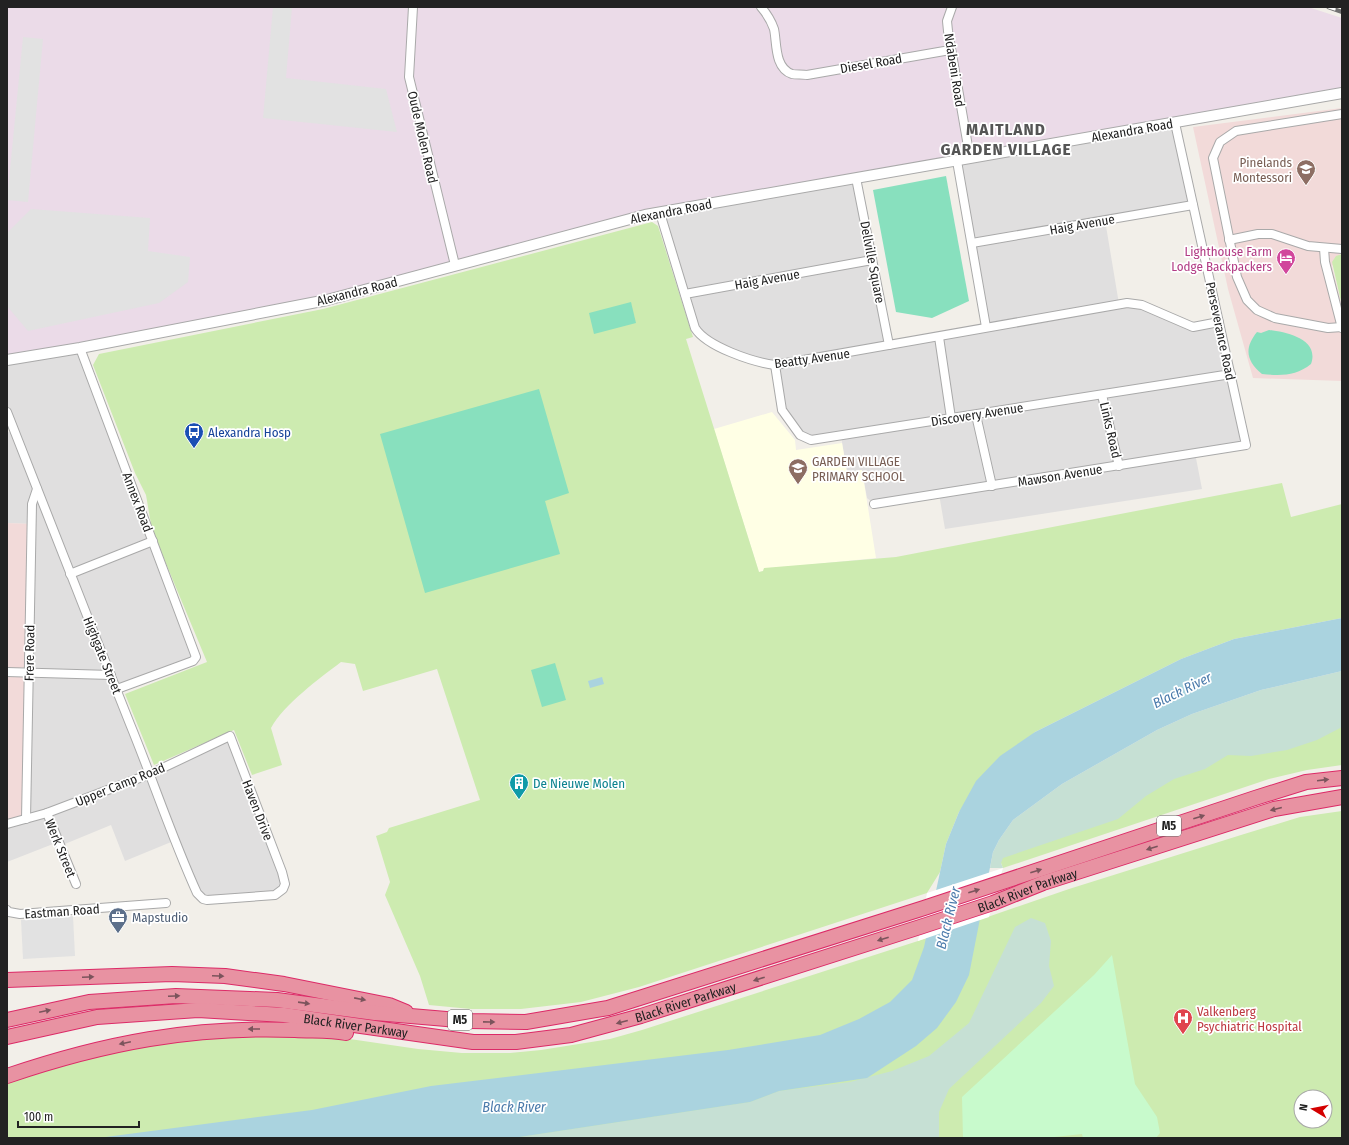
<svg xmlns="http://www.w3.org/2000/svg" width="1349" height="1145" font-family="'Fira Sans Condensed',sans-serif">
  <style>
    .residential { fill: #e0dfdf }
    .commercial { fill: #f2dad9 }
    .industrial { fill: #ebdbe8 }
    .education { fill: #ffffe5 }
    .grass { fill: #cdebb0; fill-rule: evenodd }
    .wetland { fill: #c6e0d4 }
    .park { fill: #c8facc }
    .pitch { fill: #88e0be }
    .parking { fill: #e2e2e2 }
    .water { fill: #aad3df }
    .pier { fill: #fff }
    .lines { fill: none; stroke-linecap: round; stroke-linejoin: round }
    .minor-casing { stroke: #a9a9a9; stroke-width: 10 }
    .tertiary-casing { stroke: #a9a9a9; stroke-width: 12 }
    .motorway-casing { stroke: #dc2a67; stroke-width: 16 }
    .minor { stroke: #fff; stroke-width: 8 }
    .tertiary { stroke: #fff; stroke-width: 10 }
    .motorway { stroke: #e892a2; stroke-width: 14 }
    .rail-casing { stroke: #707070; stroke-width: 4 }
    .rail { stroke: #fff; stroke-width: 2.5; stroke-dasharray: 8; stroke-linecap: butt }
    .oneway { fill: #7b545c }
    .labels { text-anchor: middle; stroke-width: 3.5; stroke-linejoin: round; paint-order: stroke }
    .shield { fill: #fff; stroke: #646464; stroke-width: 1 }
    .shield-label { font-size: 12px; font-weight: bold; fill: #222 }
    .street-label { font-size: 13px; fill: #222; stroke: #fff }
    .education-label { font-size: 13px; fill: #785e54; stroke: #fff; text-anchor: end }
    .hotel-label { font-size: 13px; fill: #b23c85; stroke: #fff; text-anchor: end }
    .transit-label { font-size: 13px; fill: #164399; stroke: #fff; text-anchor: start }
    .culture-label { font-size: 13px; fill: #0d838f; stroke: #fff; text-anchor: start }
    .service-label { font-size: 13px; fill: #4e5e75; stroke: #fff; text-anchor: start }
    .health-label { font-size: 13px; fill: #be3a42; stroke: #fff; text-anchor: start }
    .water-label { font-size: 14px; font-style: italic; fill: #4a7aab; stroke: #fff }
    .district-label { font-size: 17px; font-weight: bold; letter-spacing: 1px; fill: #555; stroke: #fff }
  </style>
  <rect width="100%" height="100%" fill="#f2efe9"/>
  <g class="residential">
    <polygon points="1175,123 1193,205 1105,220 1119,304 1127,303 1184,324 1219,322 1246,445 1195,453 1202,489 945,529 939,494 874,504 867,498 862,470 847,472 841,436 811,440 785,416 775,365 761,363 699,334 660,213 856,178 889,345 986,327 957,161"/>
    <polygon points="80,348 196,657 117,689 150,774 230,736 285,884 279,893 203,899 176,840 125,861 111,825 60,846 53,844 7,862 7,824 31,524 7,523 7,432 15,433 7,412 7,360"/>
  </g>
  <g class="commercial">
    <polygon points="1342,108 1342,254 1340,254 1332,266 1342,306 1342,381 1253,378 1228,289 1193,127"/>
    <polygon points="7,523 32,524 26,819 7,824"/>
  </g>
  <polygon class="industrial" points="7,7 1308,7 1342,18 1342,93 645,215 327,300 7,360"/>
  <polygon class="education" points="772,412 795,440 796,450 842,443 847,472 862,470 876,558 764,569 763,571 759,572 714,429"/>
  <g class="grass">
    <path d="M652,222L658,226L693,337L686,339L759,572L763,571L764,568L896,557L1282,483L1291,517L1342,504V618L1234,639L1181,659L1035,732L959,812L946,844L940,872L927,893L639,987L581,1002L521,1009H471L429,1005L420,976L385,895L390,882L376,836L387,832L389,828L480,800L437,669L363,691L355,664L341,662C320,678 283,705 271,728L282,765L252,775L234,730L154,765L125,694L207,662L152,530L146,495L135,473L93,365L99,354L323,309Z"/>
    <polygon points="1342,254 1342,306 1332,262 1336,256"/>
    <polygon points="1342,671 1342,765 1307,770 1269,779 1003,868 1001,863 999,840"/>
    <path d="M1342,811V1138H7V1083L114,1051L169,1041L225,1036L291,1035L343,1038L418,1049L462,1053H510L541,1050L610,1039L642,1030L918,941L1069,889L1241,835L1300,817ZM1301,1097H1325V1121H1301Z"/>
  </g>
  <g class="wetland">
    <polygon points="1342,671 1342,727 1317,740 1287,750 1251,756 1228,755 1205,769 1174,779 1146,796 1118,819 1003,858 1001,863 1003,868 990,868 993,852 999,840 1013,820 1062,784 1157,730 1192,714 1261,690"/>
    <polygon points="1031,918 1045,923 1051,941 1049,966 1054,986 1041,1003 949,1089 939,1112 939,1138 513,1138 750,1102 779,1091 850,1082 892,1071 929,1056 969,1023 1015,927"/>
  </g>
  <polygon class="park" points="1112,955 1135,1084 1157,1117 1160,1133 1156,1138 1083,1138 1082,1134 1045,1138 963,1138 962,1097 1094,975"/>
  <g class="pitch">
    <polygon points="946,176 969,301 932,318 896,312 873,190"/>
    <polygon points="631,302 636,323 594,334 589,313"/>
    <path d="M1269,330C1286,332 1320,339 1311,364C1296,376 1281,376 1262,374C1246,361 1244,348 1257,332L1261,333Z"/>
    <polygon points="539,389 569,493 545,501 560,554 425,593 380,434"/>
    <polygon points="555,663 566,700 542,707 531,670"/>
  </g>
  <g class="parking">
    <polygon points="273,7 292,7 286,78 386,89 397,132 263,118"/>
    <polygon points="23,37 43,39 28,202 7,200"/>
    <polygon points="31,209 150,218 148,251 190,257 188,282 159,303 28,331 7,306 7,233"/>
    <polygon points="73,916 75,956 23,959 21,920"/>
  </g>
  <g class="water">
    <polygon points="1342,618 1342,671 1261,690 1192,714 1157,730 1062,784 1013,820 999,840 993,852 969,975 956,1002 937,1028 916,1046 867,1078 779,1091 750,1102 513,1138 98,1138 312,1110 431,1086 728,1050 820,1035 859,1019 890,1002 912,980 924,947 946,844 959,812 976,781 1000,756 1035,732 1181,659 1234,639"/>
    <polygon points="602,677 604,684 590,688 588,681"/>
  </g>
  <polygon class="pier" points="1003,868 989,917 918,941 927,893"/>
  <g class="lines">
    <g class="minor-casing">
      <g id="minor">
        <polyline points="413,7 409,77 455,265"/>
        <path d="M761,7C767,14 771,20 774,29C777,42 774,68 792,74C796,75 803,74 807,75L950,50"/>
        <polyline points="952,7 947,21 948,31 970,158"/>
        <polyline points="957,161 986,327"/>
        <polyline points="856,178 889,345"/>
        <path d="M660,213L695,328C707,347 753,362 775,365L1127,303L1142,305L1193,327L1219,322"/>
        <polyline points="1229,240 1258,234 1272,234 1308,246 1342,249"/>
        <polyline points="972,243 1193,205"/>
        <polyline points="1324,248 1325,262 1342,328"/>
        <polyline points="685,294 872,260"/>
        <polyline points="1342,327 1328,328 1275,318 1257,310 1247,300 1237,277 1213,158 1220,142 1236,131 1342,114"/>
        <polyline points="939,337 951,418"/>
        <polyline points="80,348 196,657 193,661 117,689"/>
        <polyline points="775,365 782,410 800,435 811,440 1231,374"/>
        <polyline points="1102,395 1119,466"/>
        <path d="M7,412C47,516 89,620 130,724C153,780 172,838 197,893L203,899L207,900L275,895L283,889L285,884L282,872L230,736L150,774L47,813L7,824"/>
        <polyline points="976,415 992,486"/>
        <polyline points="874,504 1246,445 1175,123"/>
        <polyline points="70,574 153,541"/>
        <polyline points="7,672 111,675"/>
        <polyline points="47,813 76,884"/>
        <polyline points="26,819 32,504 37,489"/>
        <polyline points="7,910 9,912 20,914 166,903"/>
      </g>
    </g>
    <g class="tertiary-casing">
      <polyline id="tertiary" points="7,360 80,348 327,300 645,215 1342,93"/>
    </g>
    <g class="motorway-casing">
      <g id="motorway">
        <polyline points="7,980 172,974 225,976 284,984 389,1005 406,1012"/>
        <polyline points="7,1020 89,1002 176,996 277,1000 375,1013 470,1021 526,1022 608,1008 924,908 1255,798 1306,782 1342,778"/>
        <path id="s1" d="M7,1037L97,1017L198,1010L284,1015L473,1042H516L571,1035L641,1016L920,927L993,903L1043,883L1274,809L1342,797"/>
        <path d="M7,1076C104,1043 193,1026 295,1030C312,1031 330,1030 346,1033"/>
      </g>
    </g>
    <use href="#minor" class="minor"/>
    <use href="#tertiary" class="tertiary"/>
    <use href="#motorway" class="motorway"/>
    <g class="rail-casing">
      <polyline id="rail" points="1328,7 1342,12"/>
    </g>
    <use href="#rail" class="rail"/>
  </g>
  <defs><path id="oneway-solid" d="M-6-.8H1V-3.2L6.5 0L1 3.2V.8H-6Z"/></defs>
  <g class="oneway">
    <use href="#oneway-solid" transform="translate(1323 780) rotate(-7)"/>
    <use href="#oneway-solid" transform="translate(1276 809) rotate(166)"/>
    <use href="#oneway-solid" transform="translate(1199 817) rotate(-18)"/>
    <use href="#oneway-solid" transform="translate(1152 848) rotate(162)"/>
    <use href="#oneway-solid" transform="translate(1036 871) rotate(-18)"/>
    <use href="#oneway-solid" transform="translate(974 891) rotate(-18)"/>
    <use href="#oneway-solid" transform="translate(883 939) rotate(162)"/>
    <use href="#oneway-solid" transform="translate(218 976) rotate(2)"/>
    <use href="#oneway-solid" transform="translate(88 977) rotate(-2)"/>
    <use href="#oneway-solid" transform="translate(759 979) rotate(162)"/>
    <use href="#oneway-solid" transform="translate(174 996) rotate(-2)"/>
    <use href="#oneway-solid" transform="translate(360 999) rotate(11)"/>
    <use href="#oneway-solid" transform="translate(304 1003) rotate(8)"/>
    <use href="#oneway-solid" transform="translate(45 1011) rotate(-12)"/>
    <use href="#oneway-solid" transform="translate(489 1022) rotate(1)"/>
    <use href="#oneway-solid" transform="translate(622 1022) rotate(165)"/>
    <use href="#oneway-solid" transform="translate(254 1029) rotate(180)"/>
    <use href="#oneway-solid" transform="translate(125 1043) rotate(168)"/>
  </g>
  <defs>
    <g id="school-pin" transform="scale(1)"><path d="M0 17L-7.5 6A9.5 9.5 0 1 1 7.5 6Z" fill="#8d6e63" stroke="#fff"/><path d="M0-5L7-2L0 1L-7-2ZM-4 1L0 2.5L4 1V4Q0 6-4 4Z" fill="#fff"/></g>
    <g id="hotel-pin" transform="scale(1)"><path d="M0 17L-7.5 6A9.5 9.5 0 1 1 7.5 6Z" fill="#d1479c" stroke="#fff"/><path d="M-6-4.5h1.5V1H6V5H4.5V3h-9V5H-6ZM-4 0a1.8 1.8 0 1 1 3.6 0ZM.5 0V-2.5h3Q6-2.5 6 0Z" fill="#fff"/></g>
    <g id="bus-pin" transform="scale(1)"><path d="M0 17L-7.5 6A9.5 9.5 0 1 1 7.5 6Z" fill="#1a4fb4" stroke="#fff"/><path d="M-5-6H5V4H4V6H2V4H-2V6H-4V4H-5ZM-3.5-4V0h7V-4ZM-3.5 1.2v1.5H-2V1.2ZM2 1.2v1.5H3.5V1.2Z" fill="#fff"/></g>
    <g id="building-pin" transform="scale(1)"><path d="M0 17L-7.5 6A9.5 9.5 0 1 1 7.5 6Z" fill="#0f9aa8" stroke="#fff"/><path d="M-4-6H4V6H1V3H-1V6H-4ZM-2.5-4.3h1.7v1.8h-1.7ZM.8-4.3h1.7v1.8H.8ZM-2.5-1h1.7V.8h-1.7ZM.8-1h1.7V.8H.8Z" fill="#fff"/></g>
    <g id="office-pin" transform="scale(1)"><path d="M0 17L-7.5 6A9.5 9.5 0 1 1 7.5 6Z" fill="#5c6f8a" stroke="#fff"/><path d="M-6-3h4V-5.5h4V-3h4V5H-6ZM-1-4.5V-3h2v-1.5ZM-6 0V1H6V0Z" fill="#fff"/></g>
    <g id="hospital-pin" transform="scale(1)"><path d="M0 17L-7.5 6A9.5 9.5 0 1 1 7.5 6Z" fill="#e0444e" stroke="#fff"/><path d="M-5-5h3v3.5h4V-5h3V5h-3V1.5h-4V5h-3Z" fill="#fff"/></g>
  </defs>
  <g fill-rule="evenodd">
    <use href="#school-pin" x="1306" y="169"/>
    <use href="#hotel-pin" x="1286" y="258"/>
    <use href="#bus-pin" x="194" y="432"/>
    <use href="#school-pin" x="798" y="468"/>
    <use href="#building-pin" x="519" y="783"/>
    <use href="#office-pin" x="118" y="917"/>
    <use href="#hospital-pin" x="1183" y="1018"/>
  </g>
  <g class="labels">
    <g class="shield">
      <rect x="1157" y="816" width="24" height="20" rx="3"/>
      <rect x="448" y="1010" width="24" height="20" rx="3"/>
    </g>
    <g class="shield-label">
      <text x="1169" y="830">M5</text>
      <text x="460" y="1024">M5</text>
    </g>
    <g class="street-label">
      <text transform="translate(871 63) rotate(-10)" y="5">Diesel Road</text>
      <text transform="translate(955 70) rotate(81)" y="5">Ndabeni Road</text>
      <text transform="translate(1132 130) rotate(-10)" y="5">Alexandra Road</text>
      <text transform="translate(423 137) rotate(77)" y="5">Oude Molen Road</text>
      <text transform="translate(671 211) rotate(-11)" y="5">Alexandra Road</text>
      <text transform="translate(1082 224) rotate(-10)" y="5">Haig Avenue</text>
      <text transform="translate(873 262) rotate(79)" y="5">Dellville Square</text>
      <text transform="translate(767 279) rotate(-10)" y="5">Haig Avenue</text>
      <text transform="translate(357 291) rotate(-14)" y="5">Alexandra Road</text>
      <text transform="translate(1221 331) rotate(78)" y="5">Perseverance Road</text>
      <text transform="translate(812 358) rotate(-8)" y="5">Beatty Avenue</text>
      <text transform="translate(977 414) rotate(-9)" y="5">Discovery Avenue</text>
      <text transform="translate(1111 430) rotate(77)" y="5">Links Road</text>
      <text transform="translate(1060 475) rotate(-9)" y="5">Mawson Avenue</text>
      <text transform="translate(138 502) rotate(69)" y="5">Annex Road</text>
      <text transform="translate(29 653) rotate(-89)" y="5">Frere Road</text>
      <text transform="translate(103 655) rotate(68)" y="5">Highgate Street</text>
      <text transform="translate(120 784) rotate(-22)" y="5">Upper Camp Road</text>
      <text transform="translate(258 810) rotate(69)" y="5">Haven Drive</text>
      <text transform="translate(61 848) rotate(68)" y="5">Werk Street</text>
      <text dy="5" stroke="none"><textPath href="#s1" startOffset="1048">Black River Parkway</textPath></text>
      <text transform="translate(62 911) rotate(-4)" y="5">Eastman Road</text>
      <text dy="5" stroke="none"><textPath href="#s1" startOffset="688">Black River Parkway</textPath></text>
      <text dy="5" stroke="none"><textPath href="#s1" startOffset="352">Black River Parkway</textPath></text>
    </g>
    <g class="education-label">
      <text x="1292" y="167">Pinelands<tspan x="1292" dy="15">Montessori</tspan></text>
      <text x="812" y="466" text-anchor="start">GARDEN VILLAGE<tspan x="812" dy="15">PRIMARY SCHOOL</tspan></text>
    </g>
    <g class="hotel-label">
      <text x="1272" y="256">Lighthouse Farm<tspan x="1272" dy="15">Lodge Backpackers</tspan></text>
    </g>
    <g class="transit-label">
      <text x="208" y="437">Alexandra Hosp</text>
    </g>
    <g class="culture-label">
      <text x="533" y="788">De Nieuwe Molen</text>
    </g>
    <g class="service-label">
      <text x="132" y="922">Mapstudio</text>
    </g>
    <g class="health-label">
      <text x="1197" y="1016">Valkenberg<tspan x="1197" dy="15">Psychiatric Hospital</tspan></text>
    </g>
    <g class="water-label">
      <text transform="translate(1182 690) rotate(-26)" y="5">Black River</text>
      <text transform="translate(948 918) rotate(-76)" y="5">Black River</text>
      <text x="514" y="1112">Black River</text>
    </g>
    <g class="district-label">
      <text x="1006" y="135">MAITLAND<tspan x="1006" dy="20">GARDEN VILLAGE</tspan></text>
    </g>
  </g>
  <rect width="1349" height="1145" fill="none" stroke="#222222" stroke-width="16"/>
  <g transform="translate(1313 1109) rotate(280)"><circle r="19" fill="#ffffff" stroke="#a7a7a7"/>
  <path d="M0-3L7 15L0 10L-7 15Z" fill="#d40000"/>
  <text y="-6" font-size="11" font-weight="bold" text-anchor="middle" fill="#222222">N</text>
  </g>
  <path d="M18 1121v6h121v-6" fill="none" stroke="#222222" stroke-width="2"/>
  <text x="24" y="1121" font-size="12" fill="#222222" stroke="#ffffff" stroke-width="3" paint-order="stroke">100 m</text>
</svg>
